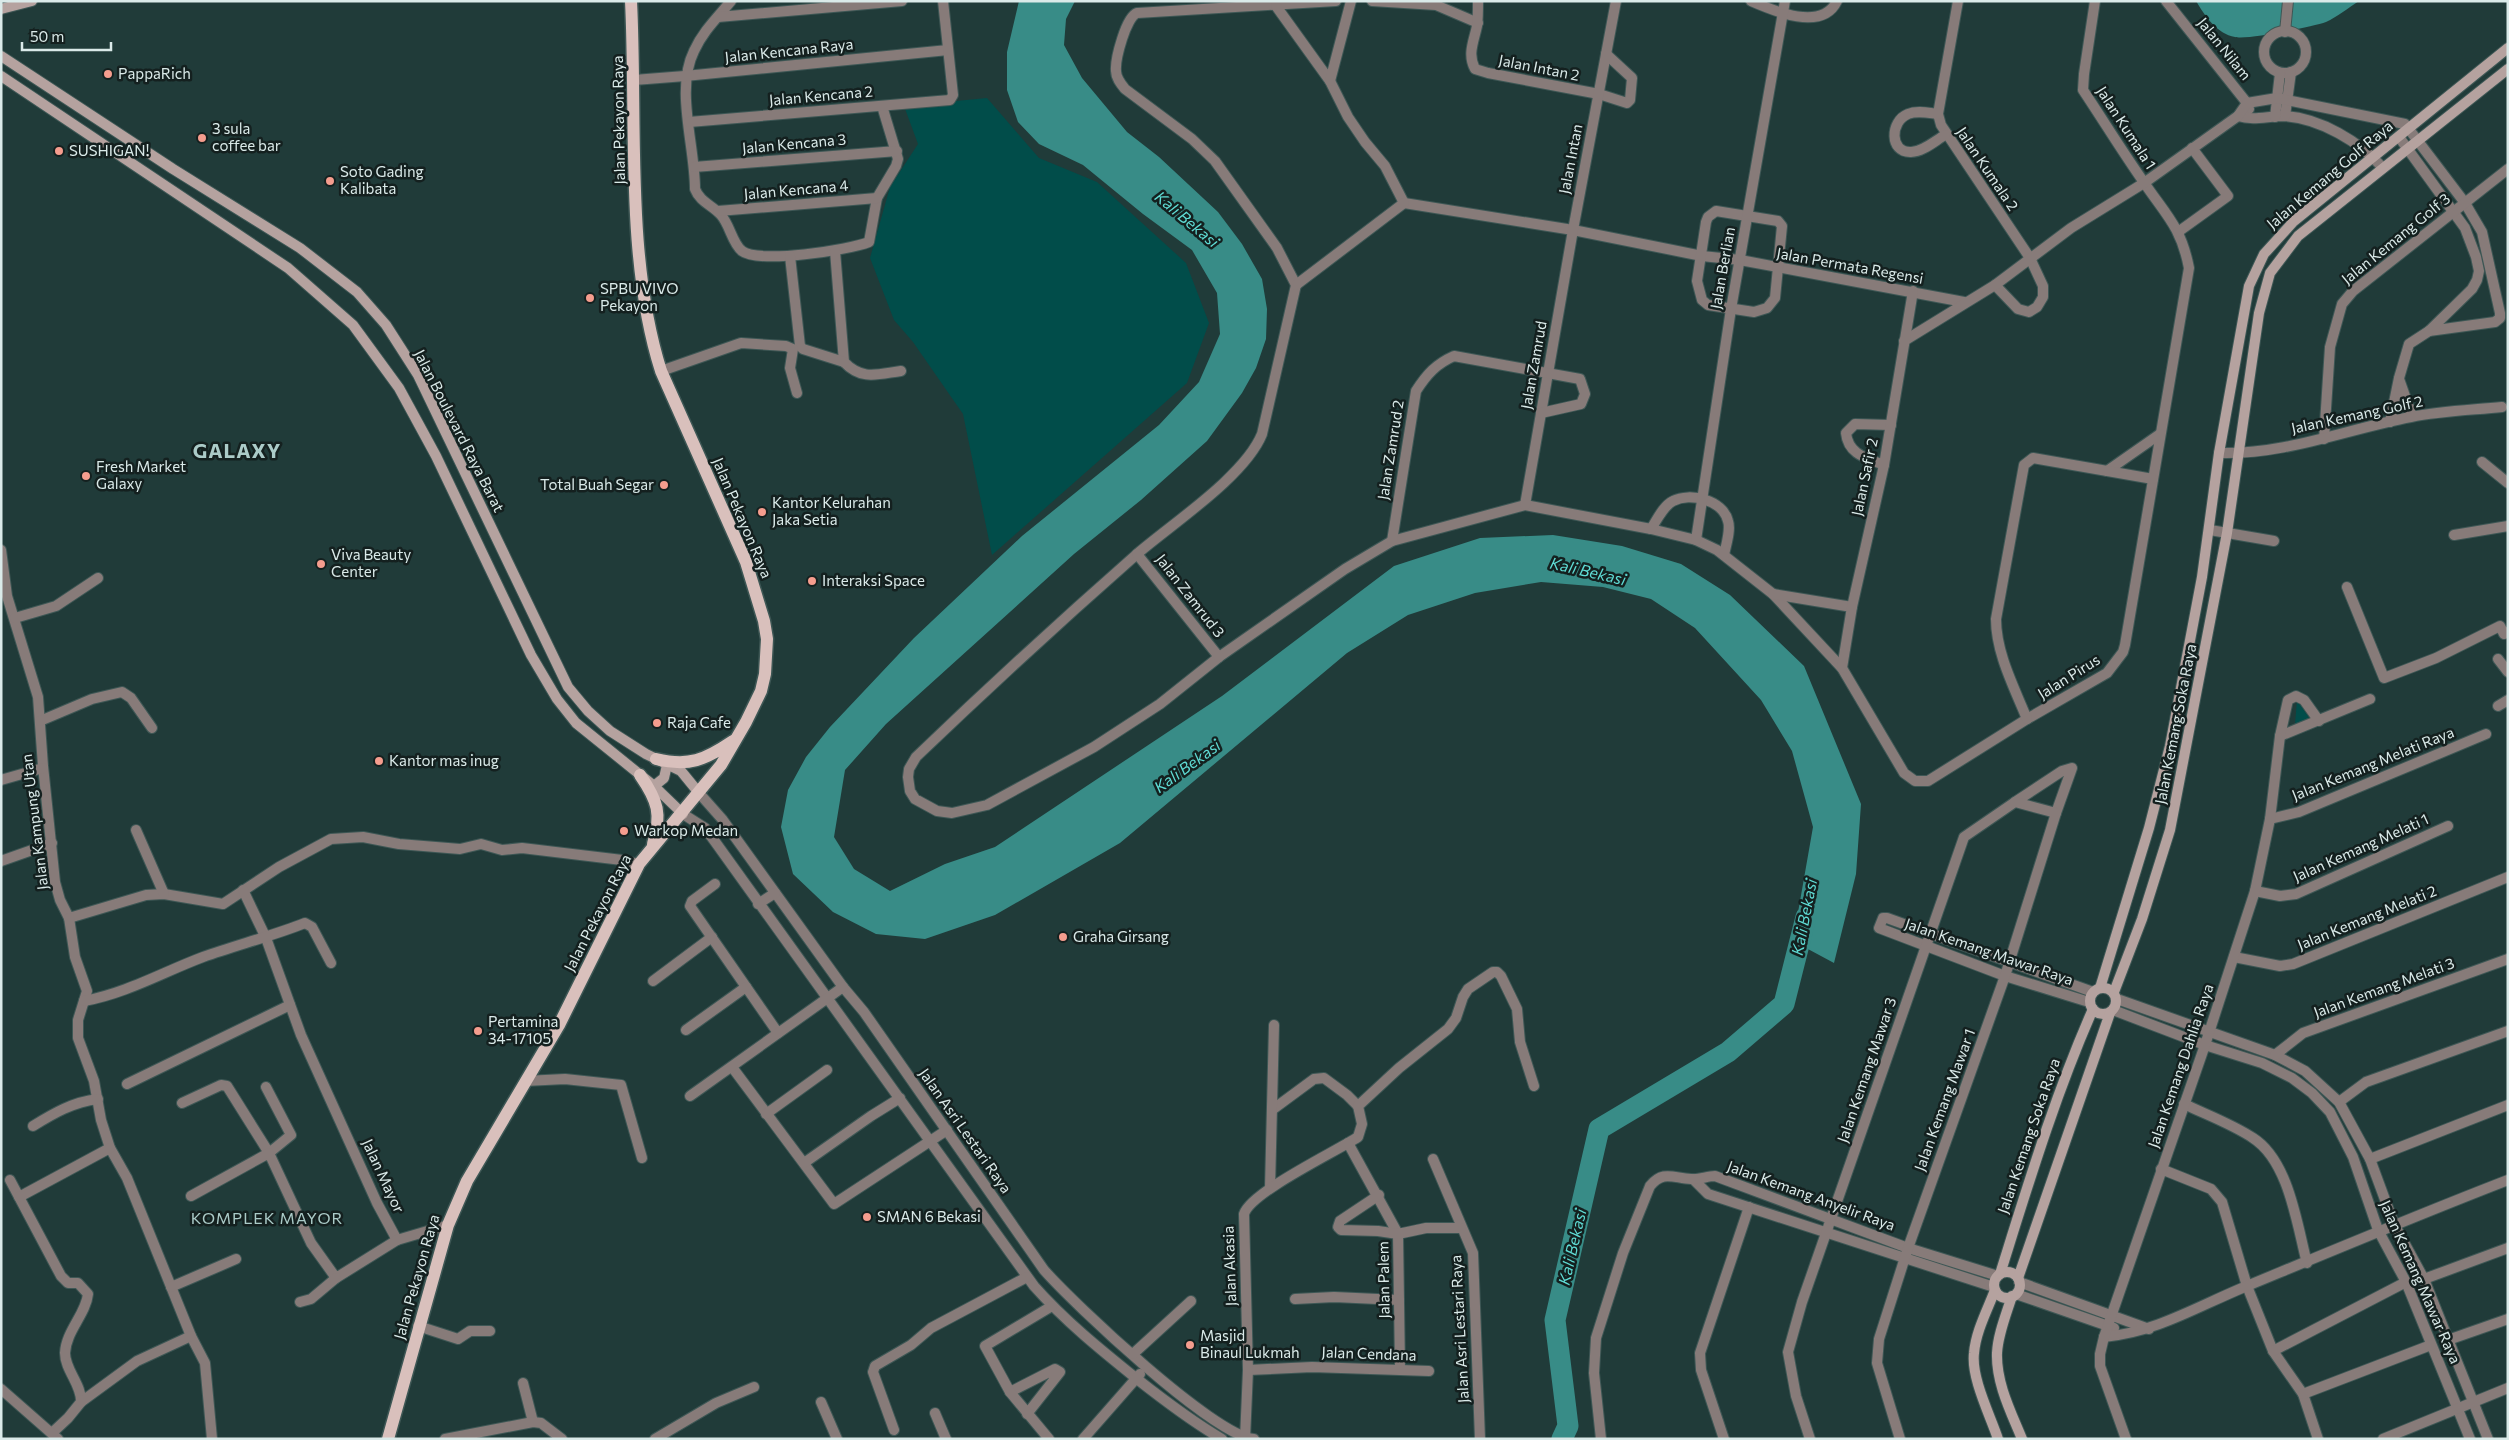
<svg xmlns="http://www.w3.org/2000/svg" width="2509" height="1440" font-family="Commissioner,sans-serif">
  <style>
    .green { fill: #014d4a }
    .water { fill: #388c87 }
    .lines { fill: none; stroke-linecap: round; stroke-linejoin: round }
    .river { stroke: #388c87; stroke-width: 21 }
    .street-casing { stroke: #3e5755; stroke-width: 12 }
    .secondary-casing { stroke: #3e5755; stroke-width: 12 }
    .primary-casing { stroke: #3e5755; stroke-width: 15 }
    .street { stroke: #877b79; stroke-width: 10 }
    .secondary { stroke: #b5a29f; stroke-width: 10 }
    .primary { stroke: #d9c0bc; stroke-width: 12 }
    .poi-dot { fill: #f59d8e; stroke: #14201f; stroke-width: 2 }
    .labels { text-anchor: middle; stroke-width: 5; stroke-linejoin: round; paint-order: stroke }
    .street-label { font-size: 15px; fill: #daeae9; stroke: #14201f }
    .poi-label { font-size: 15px; fill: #daeae9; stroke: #14201f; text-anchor: start }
    .water-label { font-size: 16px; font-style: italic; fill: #5fdbd4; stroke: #14201f }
    .neighbourhood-label { font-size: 16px; letter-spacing: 1px; fill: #abcbc8; stroke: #14201f }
    .district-label { font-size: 20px; font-weight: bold; letter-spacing: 1px; fill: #abcbc8; stroke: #14201f }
  </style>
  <rect width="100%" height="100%" fill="#203b39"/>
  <g class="green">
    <polygon points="987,98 1039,158 1097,182 1186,263 1209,323 1187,383 992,555 963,414 913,342 894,320 870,258 890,187 918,144 904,106"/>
    <polygon points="2297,700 2310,719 2295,724"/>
  </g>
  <g class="water">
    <polygon points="1019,1 1075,1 1066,19 1064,45 1082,78 1127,132 1159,157 1218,212 1242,244 1262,279 1267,309 1266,339 1256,368 1242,393 1207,441 1141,500 1074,554 886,724 845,770 834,837 854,869 890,891 945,864 995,847 1222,696 1394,566 1480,538 1553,535 1622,546 1681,564 1730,595 1804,666 1861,804 1856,874 1834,963 1793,941 1813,827 1792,751 1761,700 1695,628 1651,599 1603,587 1541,582 1475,593 1408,615 1347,653 1120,843 995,915 925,939 876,934 833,912 793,874 781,827 788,790 806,757 830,727 914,638 1022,536 1159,425 1199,382 1220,334 1217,293 1192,250 1143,214 1083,165 1039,144 1018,122 1007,90 1007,52"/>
    <path d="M2196,1H2359C2348,8 2337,17 2326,22C2312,27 2248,40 2235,37C2217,34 2205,16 2196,1Z"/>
  </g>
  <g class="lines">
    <polyline class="river" points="1562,1439 1568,1426 1555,1320 1599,1129 1728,1052 1784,1004 1806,917"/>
    <g class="street-casing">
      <g id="street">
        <path d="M731,1C718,17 703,31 694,51C675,89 695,146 695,189C700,202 712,205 721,215C730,225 732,243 742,251C759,264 849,250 869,242L877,198L896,166L898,159L882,106"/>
        <path d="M1336,1L1137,13C1126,17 1115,59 1116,71C1116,78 1121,84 1125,89L1192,139L1215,161L1277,248L1296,285L1262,434C1245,476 1173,523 1137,554C1062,620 988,688 916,757L909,769L908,777L910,791L915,799L937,811L952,813L987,805L1094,747L1160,704L1219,657L1345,569L1392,541L1525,505L1651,529L1696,540L1717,550L1773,594L1842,668L1904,773L1915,781H1928L2027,719L2107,673L2123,652L2125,645L2189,268C2181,226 2165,214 2143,181C2122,151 2103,120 2083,90L2084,74L2095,1"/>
        <polyline points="1372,1 1436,5 1478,23"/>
        <path d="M1478,1C1478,9 1478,18 1477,26C1474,41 1467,54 1475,69L1488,73L1599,94L1627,103L1630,100L1632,78L1606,54"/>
        <path d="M1751,1C1774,11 1822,32 1837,1"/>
        <polyline points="1958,1 1938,114 1941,125 2030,258 2043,286 2043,297 2037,307 2029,312 2018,309 1995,285"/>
        <polyline points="2166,1 2247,103 2249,109"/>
        <polyline points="1276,6 1330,81 1348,117 1365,142 1385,166 1404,203"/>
        <polyline points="718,17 902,1"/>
        <circle cx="2285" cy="52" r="21"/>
        <polyline points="2285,32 2288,1"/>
        <polyline points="634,80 685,76 948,50"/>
        <polyline points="1330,81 1351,1"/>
        <path d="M1938,114C1929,113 1917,110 1908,114C1890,121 1889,153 1911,152C1923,152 1936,140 1945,135"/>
        <path d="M2238,116C2254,121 2267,116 2284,116C2320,118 2360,142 2383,168"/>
        <polyline points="2285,116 2291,72"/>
        <polyline points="2275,117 2280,73"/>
        <polyline points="689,122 950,100 953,95 943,1"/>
        <polyline points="694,167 897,151"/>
        <polyline points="1404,203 1573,230 1702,256 1740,260 1964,302"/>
        <polyline points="718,211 877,198"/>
        <polygon points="1716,211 1778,221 1782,226 1775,298 1767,308 1754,312 1708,305 1702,300 1697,281 1706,222 1708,217"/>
        <polyline points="2178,232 2228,196 2192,148"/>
        <path d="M835,251L844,362C862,381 878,374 901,371"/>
        <polyline points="790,256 800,346 803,349 844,362"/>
        <polyline points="1296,285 1404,203"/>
        <polyline points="1904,341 1995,285 2071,228 2144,183 2238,116 2247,103 2277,98 2405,124 2465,203 2482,232 2500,313 2500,318 2495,322 2429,331"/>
        <polyline points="661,371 741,343 786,346 793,349 790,368 797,393"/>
        <polyline points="2399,379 2412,416"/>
        <polyline points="2390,422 2399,378 2409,344 2429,331 2472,289 2477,280 2479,271 2476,257 2465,228 2399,137"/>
        <polyline points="2324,439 2330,347 2342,304 2353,291 2508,169"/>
        <path d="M2219,453C2285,455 2347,429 2411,417C2440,411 2472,410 2502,407"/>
        <polyline points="2482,462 2508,483"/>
        <path d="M1884,465C1866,458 1848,454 1846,433L1855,424L1891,425"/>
        <polyline points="2107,471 2160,434"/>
        <polyline points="1525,505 1573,230 1616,1"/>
        <path d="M1651,529C1657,520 1663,506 1673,501C1690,492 1723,500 1728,521C1731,530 1726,545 1724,555"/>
        <polyline points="2210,530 2274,541"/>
        <polyline points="2454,535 2508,526"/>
        <polyline points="1696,540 1731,309 1785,1"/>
        <path d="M1392,541L1416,391C1427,374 1436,364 1454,356L1580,379L1585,394L1581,404L1541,413"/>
        <polyline points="1,550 7,596 38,697 43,766 55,882 60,900 69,918 146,895 164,894 223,904 279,867 331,839 363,837 399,844 460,849 481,844 502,850 522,848 622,860 639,864"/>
        <polyline points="1137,554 1219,657"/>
        <polyline points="2347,587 2384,678 2436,658 2500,626 2504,634 2508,632"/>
        <polyline points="1773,594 1852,607"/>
        <polyline points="15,618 56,606 98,578"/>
        <polyline points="2498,659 2508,672"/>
        <polyline points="1842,668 1852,607 1884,465 1913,291"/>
        <polyline points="2498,706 2508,700"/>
        <path d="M2027,719C2014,687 1996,653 1996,619L2024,465L2033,458L2153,479"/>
        <polyline points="40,721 92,699 122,692 131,698 152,728"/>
        <polyline points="2280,736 2370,699"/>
        <polyline points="1,780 43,768"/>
        <path d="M699,793L722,819L843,987L864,1012L1044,1270C1074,1304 1214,1436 1254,1439"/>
        <polyline points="2015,802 2062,771 2072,768 2056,813"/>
        <path d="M683,814L705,828L716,843L1034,1286C1065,1321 1101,1350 1137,1379C1165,1401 1191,1421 1222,1439"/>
        <polyline points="2270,819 2299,812 2486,734"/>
        <polyline points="136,830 164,894"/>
        <polyline points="1,861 52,843"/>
        <polyline points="715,884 692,901 690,906 778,1033"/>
        <polyline points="243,890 266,938 301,1035 377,1203 397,1240"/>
        <polyline points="2255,891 2280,896 2296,894 2448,826"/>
        <polyline points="758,904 775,893"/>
        <polyline points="69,918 75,957 87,991 78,1020 78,1038 94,1081 101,1120 110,1148 127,1178 191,1336 205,1363 212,1439"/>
        <polyline points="2234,957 2280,966 2293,964 2508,877"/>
        <polyline points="653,981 712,937"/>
        <polyline points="2117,999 2275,1055 2305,1071 2339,1102 2370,1159 2394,1224 2424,1279 2488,1439"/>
        <path d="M84,1001C127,993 163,972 203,957C237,945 272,936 305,923L312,927L331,963"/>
        <polyline points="2089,1002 2005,976 1879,928 1883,918 1887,918 2093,992"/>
        <polyline points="2113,1010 2205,1045 2262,1063 2292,1078 2312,1093 2330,1112 2353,1157 2378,1230 2406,1282 2470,1439"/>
        <polyline points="686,1030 746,987"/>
        <polyline points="2275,1055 2303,1033 2508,959"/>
        <polyline points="732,1067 834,1204 947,1130"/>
        <polyline points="525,1081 565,1079 621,1085 642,1158"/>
        <polyline points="127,1084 290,1005"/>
        <polyline points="690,1096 843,987"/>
        <polyline points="2339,1102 2366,1082 2508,1031"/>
        <polyline points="182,1103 221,1085 227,1086 269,1153 291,1135 266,1087"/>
        <path d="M2184,1104C2207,1115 2232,1124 2253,1138C2289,1161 2297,1225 2307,1263"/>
        <polyline points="1272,1110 1314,1079 1324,1078 1347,1095 1358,1106"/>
        <polyline points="766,1114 827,1070"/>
        <path d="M33,1126C54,1113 73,1102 98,1099"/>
        <polyline points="1348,1143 1398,1234 1400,1369"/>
        <polyline points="1433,1159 1473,1253 1480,1439"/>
        <polyline points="2370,1159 2508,1105"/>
        <polyline points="804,1163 871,1116 900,1098"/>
        <polyline points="2161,1169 2211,1189 2222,1202 2247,1286 2273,1351 2303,1394 2318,1439"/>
        <polyline points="1693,1179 1708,1194 1994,1287"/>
        <path d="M10,1180L61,1276L68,1283H78L88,1294C86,1314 66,1331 65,1353C65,1370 82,1385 81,1402L68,1418L53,1432"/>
        <polyline points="1270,1188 1274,1025"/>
        <polyline points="1379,1195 1340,1221 1338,1227 1341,1230 1378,1231 1398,1234 1426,1228 1461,1228"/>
        <polyline points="191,1196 269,1153 311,1243 336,1278 397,1240 448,1225"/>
        <polyline points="19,1197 110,1148"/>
        <polyline points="2424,1279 2508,1248"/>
        <polyline points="2019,1282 2149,1329"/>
        <polyline points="171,1287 236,1259"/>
        <polyline points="2016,1294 2114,1328"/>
        <polyline points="1295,1299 1334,1297 1399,1300"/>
        <polyline points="300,1302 311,1299 336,1278"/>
        <polyline points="418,1326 458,1339 470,1331 490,1331"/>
        <path d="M2104,1337C2157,1332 2198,1306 2247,1286C2334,1250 2420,1214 2508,1180"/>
        <polyline points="2448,1340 2508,1319"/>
        <polyline points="2273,1351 2406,1282"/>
        <polyline points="1133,1354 1191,1301"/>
        <polyline points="1248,1370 1312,1367 1429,1371"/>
        <polyline points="523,1383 533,1422"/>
        <polyline points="1,1389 58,1439"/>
        <polyline points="1010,1392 1055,1369 1060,1372 1027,1414"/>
        <polyline points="2303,1394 2431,1345"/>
        <polyline points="81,1402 137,1361 191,1336"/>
        <polyline points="821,1402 837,1439"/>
        <polyline points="935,1413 946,1439"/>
        <polyline points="894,1430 873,1372 875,1366 911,1345 931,1328 1027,1277"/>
        <polyline points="445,1439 533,1422 541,1423 562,1439"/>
        <polyline points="655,1439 716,1403 754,1387"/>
        <polyline points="1049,1439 1010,1392 985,1346 1052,1306"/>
        <polyline points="1083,1439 1140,1374"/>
        <path d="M1245,1439L1248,1370L1244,1214C1251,1192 1335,1152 1358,1137L1362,1124L1358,1106L1399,1068L1448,1029L1456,1018L1463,997L1468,989L1493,972H1497L1501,976L1517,1009L1520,1042L1534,1086"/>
        <path d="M1601,1439L1594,1373L1596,1338L1623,1253L1650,1186C1663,1170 1673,1178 1691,1179C1699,1180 1707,1176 1715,1176L1908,1248L1998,1276"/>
        <polyline points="1724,1439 1701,1370 1700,1353 1749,1207"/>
        <polyline points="1810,1439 1796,1396 1788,1352 1802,1302 1964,837 2015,802 2056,813 2005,976 1908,1248 1879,1339 1877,1363 1900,1439"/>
        <polyline points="2126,1439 2100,1366 2100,1354 2104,1337 2205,1045 2255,891 2270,819 2280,736 2288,700 2296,696 2304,700 2319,721"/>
        <polyline points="2383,1439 2508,1388"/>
      </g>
    </g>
    <g class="secondary-casing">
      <g id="secondary">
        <polyline points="1,9 32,1"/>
        <polyline points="1,56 173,169 300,248 357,292 386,325 418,375 568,687 588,711 610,731 646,754 681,771 699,793"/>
        <polyline points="1,76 288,268 353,325 399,388 436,456 531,655 557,699 576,723 654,786 683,814"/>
        <polyline points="654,786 664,778 667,765"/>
        <circle cx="2103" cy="1001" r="13"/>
        <polyline points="2100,988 2149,828 2170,746 2202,577 2219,453 2249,286 2264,254 2294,221 2508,48"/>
        <polyline points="2114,992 2142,919 2170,830 2227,533 2259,313 2270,273 2298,236 2508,69"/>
        <circle cx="2007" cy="1285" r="13"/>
        <path d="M2000,1274C2028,1185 2055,1095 2093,1009"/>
        <polyline points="2018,1278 2110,1013"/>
        <path d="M1995,1290C1987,1311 1976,1331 1974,1353C1971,1378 1990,1415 1998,1439"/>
        <path d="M2012,1296C2006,1315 1998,1334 1997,1353C1996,1383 2011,1412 2022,1439"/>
      </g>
    </g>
    <g class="primary-casing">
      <g id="primary">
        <path d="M656,759C689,767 705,760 733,741"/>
        <path d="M640,775C658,801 662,814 653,844"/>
        <path d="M388,1439L448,1225L467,1181L559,1025L639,864L721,765L746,722L761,691L765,674L767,639L764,621L746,562L661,371C625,258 637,120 631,1"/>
      </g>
    </g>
    <use href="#street" class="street"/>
    <use href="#secondary" class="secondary"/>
    <use href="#primary" class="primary"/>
  </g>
  <g class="poi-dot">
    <circle cx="108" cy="74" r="5"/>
    <circle cx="202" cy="138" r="5"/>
    <circle cx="59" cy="151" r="5"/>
    <circle cx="330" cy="181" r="5"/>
    <circle cx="590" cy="298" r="5"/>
    <circle cx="86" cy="476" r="5"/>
    <circle cx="664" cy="485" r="5"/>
    <circle cx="762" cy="512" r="5"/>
    <circle cx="321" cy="564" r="5"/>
    <circle cx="812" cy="581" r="5"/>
    <circle cx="657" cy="723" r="5"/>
    <circle cx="379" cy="761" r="5"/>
    <circle cx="624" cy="831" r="5"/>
    <circle cx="1063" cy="937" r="5"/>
    <circle cx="478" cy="1031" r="5"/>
    <circle cx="867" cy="1217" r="5"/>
    <circle cx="1190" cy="1345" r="5"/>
  </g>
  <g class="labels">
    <g class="street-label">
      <text transform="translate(2224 49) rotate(51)" y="5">Jalan Nilam</text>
      <text transform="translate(789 51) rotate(-6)" y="5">Jalan Kencana Raya</text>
      <text transform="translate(1539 68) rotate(11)" y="5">Jalan Intan 2</text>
      <text transform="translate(821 96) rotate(-5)" y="5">Jalan Kencana 2</text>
      <text transform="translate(619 120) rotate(-91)" y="5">Jalan Pekayon Raya</text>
      <text transform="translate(2126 128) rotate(57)" y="5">Jalan Kumala 1</text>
      <text transform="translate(794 144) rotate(-5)" y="5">Jalan Kencana 3</text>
      <text transform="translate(1571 159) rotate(-79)" y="5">Jalan Intan</text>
      <text transform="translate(1987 169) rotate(56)" y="5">Jalan Kumala 2</text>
      <text transform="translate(2330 175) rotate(-40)" y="5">Jalan Kemang Golf Raya</text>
      <text transform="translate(796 190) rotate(-5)" y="5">Jalan Kencana 4</text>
      <text transform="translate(2396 239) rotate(-39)" y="5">Jalan Kemang Golf 3</text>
      <text transform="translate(1850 266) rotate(10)" y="5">Jalan Permata Regensi</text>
      <text transform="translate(1723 268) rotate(-80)" y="5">Jalan Berlian</text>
      <text transform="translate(1534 365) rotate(-80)" y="5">Jalan Zamrud</text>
      <text transform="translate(2357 415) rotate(-12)" y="5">Jalan Kemang Golf 2</text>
      <text transform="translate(459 431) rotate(63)" y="5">Jalan Boulevard Raya Barat</text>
      <text transform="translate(1391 450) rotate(-81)" y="5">Jalan Zamrud 2</text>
      <text transform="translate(1865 477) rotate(-78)" y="5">Jalan Safir 2</text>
      <text transform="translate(742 518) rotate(67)" y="5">Jalan Pekayon Raya</text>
      <text transform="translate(1190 596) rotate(52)" y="5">Jalan Zamrud 3</text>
      <text transform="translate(2069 677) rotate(-32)" y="5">Jalan Pirus</text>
      <text transform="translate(2176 724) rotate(-79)" y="5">Jalan Kemang Soka Raya</text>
      <text transform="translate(2373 764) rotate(-22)" y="5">Jalan Kemang Melati Raya</text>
      <text transform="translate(35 822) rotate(-97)" y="5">Jalan Kampung Utan</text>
      <text transform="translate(2361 848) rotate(-24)" y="5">Jalan Kemang Melati 1</text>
      <text transform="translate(598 913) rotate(-63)" y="5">Jalan Pekayon Raya</text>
      <text transform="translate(2367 918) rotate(-22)" y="5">Jalan Kemang Melati 2</text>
      <text transform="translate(1989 952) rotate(19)" y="5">Jalan Kemang Mawar Raya</text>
      <text transform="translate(2384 988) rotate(-20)" y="5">Jalan Kemang Melati 3</text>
      <text transform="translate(2181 1066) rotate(-71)" y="5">Jalan Kemang Dahlia Raya</text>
      <text transform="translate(1867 1070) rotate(-71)" y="5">Jalan Kemang Mawar 3</text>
      <text transform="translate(1945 1100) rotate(-70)" y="5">Jalan Kemang Mawar 1</text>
      <text transform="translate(965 1131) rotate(55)" y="5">Jalan Asri Lestari Raya</text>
      <text transform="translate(2029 1136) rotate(-71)" y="5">Jalan Kemang Soka Raya</text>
      <text transform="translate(383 1176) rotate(65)" y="5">Jalan Mayor</text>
      <text transform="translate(1811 1196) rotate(20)" y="5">Jalan Kemang Anyelir Raya</text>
      <text transform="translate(1230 1266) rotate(-92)" y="5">Jalan Akasia</text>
      <text transform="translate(417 1277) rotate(-74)" y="5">Jalan Pekayon Raya</text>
      <text transform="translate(1384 1280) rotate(-91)" y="5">Jalan Palem</text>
      <text transform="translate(2420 1282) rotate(66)" y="5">Jalan Kemang Mawar Raya</text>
      <text transform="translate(1460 1329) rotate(-93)" y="5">Jalan Asri Lestari Raya</text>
      <text transform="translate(1369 1354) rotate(2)" y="5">Jalan Cendana</text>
    </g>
    <g class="poi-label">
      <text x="118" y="79">PappaRich</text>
      <text x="212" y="134">3 sula<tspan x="212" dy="17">coffee bar</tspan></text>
      <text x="69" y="156">SUSHIGAN!</text>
      <text x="340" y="177">Soto Gading<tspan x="340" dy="17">Kalibata</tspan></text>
      <text x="600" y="294">SPBU VIVO<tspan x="600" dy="17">Pekayon</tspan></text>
      <text x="96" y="472">Fresh Market<tspan x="96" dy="17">Galaxy</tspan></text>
      <text x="654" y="490" text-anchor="end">Total Buah Segar</text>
      <text x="772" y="508">Kantor Kelurahan<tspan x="772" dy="17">Jaka Setia</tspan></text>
      <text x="331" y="560">Viva Beauty<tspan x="331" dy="17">Center</tspan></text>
      <text x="822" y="586">Interaksi Space</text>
      <text x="667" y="728">Raja Cafe</text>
      <text x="389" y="766">Kantor mas inug</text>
      <text x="634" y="836">Warkop Medan</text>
      <text x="1073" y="942">Graha Girsang</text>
      <text x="488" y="1027">Pertamina<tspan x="488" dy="17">34-17105</tspan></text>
      <text x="877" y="1222">SMAN 6 Bekasi</text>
      <text x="1200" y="1341">Masjid<tspan x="1200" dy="17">Binaul Lukmah</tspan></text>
    </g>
    <g class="water-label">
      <text transform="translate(1187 219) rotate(40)" y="6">Kali Bekasi</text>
      <text transform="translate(1588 571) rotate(13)" y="6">Kali Bekasi</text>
      <text transform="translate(1187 766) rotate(-36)" y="6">Kali Bekasi</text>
      <text transform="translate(1804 917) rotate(-79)" y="6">Kali Bekasi</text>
      <text transform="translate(1572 1247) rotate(-77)" y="6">Kali Bekasi</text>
    </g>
    <g class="neighbourhood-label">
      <text x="267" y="1224">KOMPLEK MAYOR</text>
    </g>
    <g class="district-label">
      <text x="237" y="458">GALAXY</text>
    </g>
  </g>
  <rect width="2509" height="1440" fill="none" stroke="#daeae9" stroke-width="5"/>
  <path d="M22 42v8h89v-8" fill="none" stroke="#daeae9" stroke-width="2.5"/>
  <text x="30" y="42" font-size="15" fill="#daeae9" stroke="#14201f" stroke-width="4" paint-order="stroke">50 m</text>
</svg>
